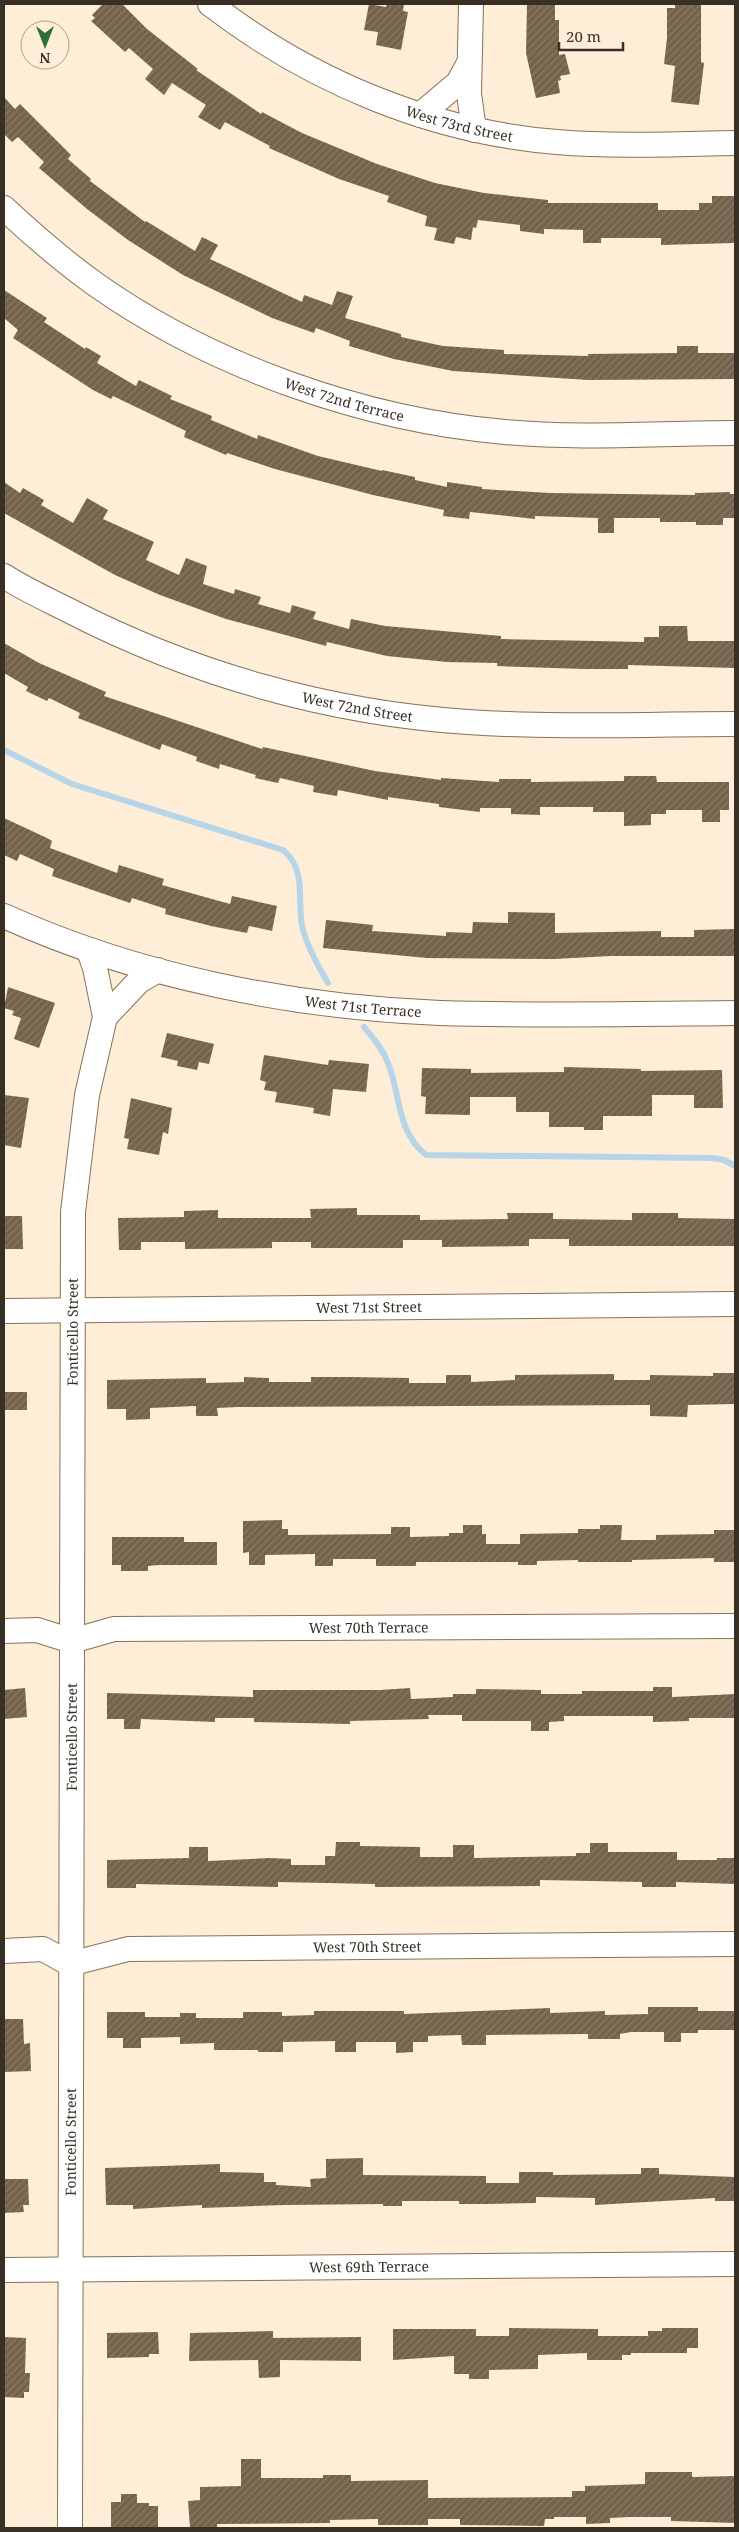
<svg xmlns="http://www.w3.org/2000/svg" width="739" height="2532" font-family="'Noto Serif',serif">
  <style>
    .lines { fill: none; stroke-linecap: round; stroke-linejoin: round }
    .stream { stroke: #b7d5e8; stroke-width: 6 }
    .building { fill: url(#building-hatch) }
    .minor-casing { stroke: #847259; stroke-width: 26 }
    .minor { stroke: #fff; stroke-width: 24 }
    .labels { text-anchor: middle; stroke-width: 5; stroke-linejoin: round; paint-order: stroke }
    .street-label { font-size: 14px; fill: #383025; stroke: #feedd7 }
  </style>
  <defs>
    <pattern id="building-hatch" width="6" height="6" patternUnits="userSpaceOnUse" patternTransform="scale(1.25)"><rect width="6" height="6" fill="#75624a"/><path d="M-1 1l2-2M0 6l6-6M5 7l2-2" fill="none" stroke="#887a67"/></pattern>
  </defs>
  <rect width="100%" height="100%" fill="#feedd7"/>
  <g class="lines">
    <g class="stream">
      <path d="M4,750L72,784L283,850C307,870 297,899 302,926C306,945 318,966 328,983"/>
      <path d="M364,1027C373,1038 383,1049 388,1063C401,1095 396,1131 426,1155L712,1158L724,1160L735,1166"/>
    </g>
  </g>
  <g class="building">
    <polygon points="103,4 122,4 147,29 198,69 196,70 261,114 262,112 302,133 377,164 435,183 484,193 548,200 548,203 658,203 658,210 699,210 699,203 712,203 712,196 734,196 735,243 661,245 661,238 601,238 601,243 583,243 583,230 544,229 544,234 520,231 520,225 478,220 476,228 473,227 471,240 456,237 454,244 434,240 437,228 425,226 427,216 387,202 389,196 339,179 269,148 270,146 225,122 220,130 198,117 206,105 172,83 164,95 145,79 153,69 129,48 125,52 91,21 95,18 92,15"/>
    <polygon points="369,4 386,7 387,4 404,4 403,11 408,12 401,50 376,45 378,32 364,30"/>
    <polygon points="527,4 555,4 555,20 559,20 559,55 565,54 570,74 560,76 561,80 558,81 560,93 536,98 526,53"/>
    <polygon points="675,4 701,4 701,62 704,63 699,105 671,102 675,66 664,64 667,38 667,8 675,8"/>
    <polygon points="4,97 15,109 20,104 71,155 68,159 91,179 90,181 145,222 146,221 195,251 202,237 218,245 210,259 302,302 304,295 332,305 337,291 353,296 345,318 401,334 401,337 443,346 504,350 504,354 588,356 588,354 677,353 677,346 698,346 698,353 735,353 735,379 588,380 453,371 394,359 349,346 350,341 316,328 314,333 272,318 183,275 128,240 87,209 39,168 44,162 18,137 12,142 4,134"/>
    <polygon points="4,290 47,318 44,322 85,349 86,347 101,356 97,363 136,386 139,380 172,396 170,399 212,416 211,420 257,439 258,435 318,456 382,471 382,470 415,477 415,480 447,487 447,482 482,487 482,489 550,493 695,495 695,493 730,492 730,494 735,494 735,518 723,518 723,525 696,525 696,522 660,522 660,518 614,518 614,533 598,533 598,518 535,516 535,519 470,512 469,519 443,516 444,510 373,495 275,469 227,453 226,455 184,437 186,431 113,396 111,399 93,390 13,338 18,330 4,318"/>
    <polygon points="4,482 20,493 23,488 44,500 41,505 73,523 87,498 108,510 103,519 154,542 146,560 179,575 186,558 207,566 203,584 234,594 235,589 261,597 258,604 290,613 292,605 316,612 313,619 349,629 351,619 385,626 501,636 501,639 644,642 644,637 659,637 659,626 687,626 688,641 735,641 735,668 628,665 628,669 584,669 497,666 497,663 447,662 387,656 327,642 326,646 226,619 160,595 115,575 4,513"/>
    <polygon points="4,643 39,663 106,692 104,696 262,749 263,747 375,771 441,780 441,778 499,782 499,779 531,779 531,782 624,781 624,776 656,776 657,782 729,782 729,810 720,810 720,822 702,822 702,810 666,810 666,814 651,814 651,825 624,826 624,812 593,812 593,807 540,807 540,815 511,814 511,808 480,808 480,812 439,807 439,804 388,797 388,800 338,790 337,796 313,792 314,786 280,778 278,783 255,778 256,775 220,764 219,769 196,761 197,757 162,744 160,750 78,718 80,713 49,698 47,701 26,691 28,687 4,673"/>
    <polygon points="4,818 47,838 52,841 50,848 117,873 119,865 164,879 162,885 230,904 232,896 277,906 272,931 249,926 247,933 211,926 165,914 166,909 132,898 130,903 52,876 54,869 20,854 17,861 4,855"/>
    <polygon points="508,912 555,913 555,933 661,931 661,937 694,937 694,930 735,929 735,956 611,956 554,959 427,958 323,948 326,920 373,925 372,931 446,936 446,932 472,933 473,922 508,923"/>
    <polygon points="8,987 55,1003 39,1048 14,1039 21,1018 12,1015 14,1011 4,1008"/>
    <polygon points="167,1033 214,1044 209,1064 199,1062 197,1070 177,1066 178,1061 161,1057"/>
    <polygon points="264,1055 328,1065 329,1060 369,1064 366,1092 333,1089 330,1116 313,1113 314,1108 275,1102 277,1092 264,1090 266,1082 260,1080"/>
    <polygon points="564,1067 641,1069 641,1071 722,1070 723,1108 694,1108 694,1095 652,1095 652,1116 603,1116 603,1130 584,1130 584,1127 549,1127 549,1112 516,1112 516,1097 470,1097 470,1115 425,1114 426,1097 421,1096 422,1068 471,1069 471,1073 564,1072"/>
    <polygon points="4,1095 29,1098 21,1148 4,1145"/>
    <polygon points="131,1098 172,1108 168,1134 163,1132 159,1155 127,1149 129,1139 124,1138"/>
    <polygon points="357,1208 357,1215 420,1215 420,1220 508,1219 507,1213 553,1213 553,1219 632,1220 632,1213 678,1213 678,1218 735,1219 735,1246 569,1246 569,1239 529,1239 529,1246 442,1247 442,1240 403,1240 403,1248 311,1248 311,1242 272,1242 272,1248 185,1249 185,1242 141,1242 141,1250 119,1250 118,1218 184,1217 184,1211 218,1210 218,1218 311,1218 310,1209"/>
    <polygon points="4,1216 22,1216 23,1249 4,1249"/>
    <polygon points="713,1373 735,1373 735,1404 688,1405 687,1417 650,1416 650,1405 238,1407 217,1408 218,1416 196,1416 196,1406 150,1408 150,1419 126,1420 126,1409 107,1409 107,1380 206,1378 206,1383 244,1382 244,1377 269,1378 269,1382 311,1382 311,1377 349,1377 409,1378 409,1383 446,1383 446,1375 471,1375 471,1382 515,1380 515,1375 614,1374 614,1380 650,1380 650,1375 713,1376"/>
    <rect x="4" y="1392" width="23" height="18"/>
    <polygon points="282,1520 282,1529 288,1529 288,1535 391,1534 391,1527 410,1527 410,1537 449,1536 449,1533 463,1533 463,1525 482,1525 482,1534 486,1534 486,1544 520,1544 520,1534 578,1533 578,1529 600,1529 600,1525 622,1525 621,1540 656,1540 656,1535 714,1534 714,1530 735,1530 735,1562 714,1562 714,1558 632,1560 632,1562 578,1562 578,1560 537,1561 537,1565 518,1565 518,1562 416,1562 416,1566 376,1566 376,1559 333,1559 333,1566 315,1566 315,1554 265,1555 265,1565 249,1565 249,1552 243,1553 243,1521"/>
    <polygon points="112,1537 184,1537 184,1542 217,1542 217,1565 159,1565 148,1566 148,1571 121,1571 121,1565 112,1565"/>
    <polygon points="653,1687 672,1687 672,1697 735,1694 735,1718 689,1718 689,1721 653,1722 653,1716 564,1716 564,1721 549,1722 549,1731 531,1731 531,1721 462,1721 462,1715 428,1715 429,1719 350,1721 350,1724 254,1722 254,1718 215,1718 215,1722 141,1719 140,1729 124,1729 124,1719 107,1719 107,1693 253,1697 253,1690 380,1690 410,1688 411,1699 453,1697 453,1694 476,1694 476,1689 541,1690 541,1694 582,1694 582,1691 653,1691"/>
    <polygon points="25,1688 27,1717 4,1719 4,1690"/>
    <polygon points="336,1842 360,1842 360,1846 420,1847 420,1857 453,1857 453,1845 474,1845 474,1858 576,1856 576,1853 590,1853 590,1843 608,1843 608,1852 677,1852 677,1860 717,1860 717,1858 735,1858 735,1884 676,1882 676,1887 642,1887 642,1882 540,1880 540,1886 375,1887 375,1884 278,1882 278,1887 136,1884 136,1888 107,1888 107,1860 189,1858 189,1847 208,1847 208,1861 269,1858 291,1859 291,1865 325,1865 325,1856 335,1856"/>
    <polygon points="648,2007 698,2007 698,2011 735,2011 735,2030 698,2030 698,2033 681,2033 681,2042 664,2042 664,2032 631,2032 620,2034 620,2039 588,2039 588,2034 486,2035 486,2045 462,2045 461,2035 428,2036 428,2042 413,2042 413,2052 396,2053 396,2042 356,2042 356,2052 335,2052 335,2041 283,2042 283,2052 258,2052 258,2050 214,2050 214,2043 180,2044 180,2037 141,2038 141,2048 123,2048 123,2038 107,2038 107,2012 145,2012 145,2017 180,2017 180,2013 196,2013 196,2018 243,2018 243,2012 282,2012 282,2016 314,2015 314,2011 404,2011 404,2014 550,2008 550,2013 605,2011 605,2015 648,2014"/>
    <polygon points="4,2019 23,2019 24,2044 30,2043 31,2071 4,2072"/>
    <polygon points="363,2158 363,2175 486,2176 486,2183 519,2183 519,2172 553,2172 553,2175 641,2174 641,2168 659,2168 659,2174 735,2177 735,2201 715,2201 715,2198 595,2205 595,2198 536,2197 536,2203 487,2204 459,2204 459,2201 402,2201 402,2206 383,2206 383,2204 285,2205 202,2208 202,2205 133,2209 133,2205 106,2205 105,2168 220,2164 220,2172 264,2173 264,2182 276,2182 276,2185 311,2187 310,2179 326,2178 326,2159"/>
    <polygon points="4,2179 28,2179 29,2205 23,2205 24,2212 4,2213"/>
    <polygon points="509,2328 598,2329 598,2336 648,2336 648,2331 662,2331 662,2328 698,2328 698,2348 687,2348 687,2353 631,2353 631,2355 622,2355 622,2360 587,2360 587,2353 538,2355 538,2369 489,2370 489,2379 469,2379 469,2374 454,2374 454,2356 393,2360 393,2329 476,2329 476,2336 509,2336"/>
    <polygon points="273,2331 273,2338 361,2337 361,2361 280,2360 280,2377 259,2378 258,2360 189,2361 190,2333"/>
    <polygon points="158,2332 159,2354 149,2354 149,2357 107,2358 107,2333"/>
    <polygon points="4,2337 26,2338 25,2373 30,2373 29,2392 24,2392 24,2398 4,2397"/>
    <polygon points="241,2459 261,2459 261,2478 323,2478 323,2475 351,2475 351,2481 428,2480 428,2498 572,2497 572,2491 585,2491 585,2486 645,2484 645,2472 692,2472 692,2477 735,2476 735,2523 671,2521 671,2517 630,2517 610,2518 610,2523 586,2524 586,2517 554,2517 554,2519 545,2519 544,2526 460,2525 460,2519 428,2519 428,2525 378,2525 378,2519 330,2520 330,2523 217,2524 217,2528 190,2528 188,2501 200,2500 200,2487 241,2486"/>
    <polygon points="121,2494 137,2494 137,2503 149,2503 149,2506 158,2506 158,2528 111,2528 111,2502 121,2502"/>
  </g>
  <g class="lines">
    <g class="minor-casing">
      <g id="minor">
        <path id="s1" d="M210,4C310,81 431,132 557,142C616,147 676,144 735,143"/>
        <polyline points="471,4 469,94 474,130"/>
        <polyline points="420,115 458,83 469,63"/>
        <path id="s2" d="M4,208C33,235 63,261 95,284C211,366 364,420 505,432C581,439 659,433 735,433"/>
        <path id="s3" d="M4,576C24,589 46,599 68,610C192,674 329,713 468,722C557,728 647,724 735,724"/>
        <path id="s4" d="M4,916C139,977 292,1007 440,1013C539,1016 637,1014 735,1013"/>
        <polyline points="105,1017 139,981 158,970"/>
        <path id="s5" d="M4,1311L735,1304"/>
        <path id="s6" d="M4,1631L37,1630L72,1641L114,1629L735,1626"/>
        <path id="s7" d="M4,1951L43,1949L70,1964L128,1949L735,1944"/>
        <path id="s8" d="M4,2270L735,2264"/>
        <path id="s9" d="M70,2528L73,1212L87,1095L105,1017L95,968L89,951"/>
      </g>
    </g>
    <use href="#minor" class="minor"/>
  </g>
  <g class="labels">
    <g class="street-label">
      <text dy="5" stroke="none"><textPath href="#s1" startOffset="279">West 73rd Street</textPath></text>
      <text dy="5" stroke="none"><textPath href="#s2" startOffset="395">West 72nd Terrace</textPath></text>
      <text dy="5" stroke="none"><textPath href="#s3" startOffset="379">West 72nd Street</textPath></text>
      <text dy="5" stroke="none"><textPath href="#s4" startOffset="372">West 71st Terrace</textPath></text>
      <text dy="5" stroke="none"><textPath href="#s5" startOffset="365">West 71st Street</textPath></text>
      <text dy="5" stroke="none"><textPath href="#s9" startOffset="1196">Fonticello Street</textPath></text>
      <text dy="5" stroke="none"><textPath href="#s6" startOffset="368">West 70th Terrace</textPath></text>
      <text dy="5" stroke="none"><textPath href="#s9" startOffset="791">Fonticello Street</textPath></text>
      <text dy="5" stroke="none"><textPath href="#s7" startOffset="369">West 70th Street</textPath></text>
      <text dy="5" stroke="none"><textPath href="#s9" startOffset="386">Fonticello Street</textPath></text>
      <text dy="5" stroke="none"><textPath href="#s8" startOffset="365">West 69th Terrace</textPath></text>
    </g>
  </g>
  <rect width="739" height="2532" fill="none" stroke="#383025" stroke-width="10"/>
  <g transform="translate(45 45) rotate(180)"><circle r="24" fill="#feedd7" stroke="#afa190"/>
  <path d="M0-4L9 19L0 12L-9 19Z" fill="#2b703b"/>
  <text y="-8" font-size="14" font-weight="bold" text-anchor="middle" fill="#383025">N</text>
  </g>
  <path d="M559 42v8h64v-8" fill="none" stroke="#383025" stroke-width="2.5"/>
  <text x="566" y="42" font-size="15" fill="#383025" stroke="#feedd7" stroke-width="4" paint-order="stroke">20 m</text>
</svg>
